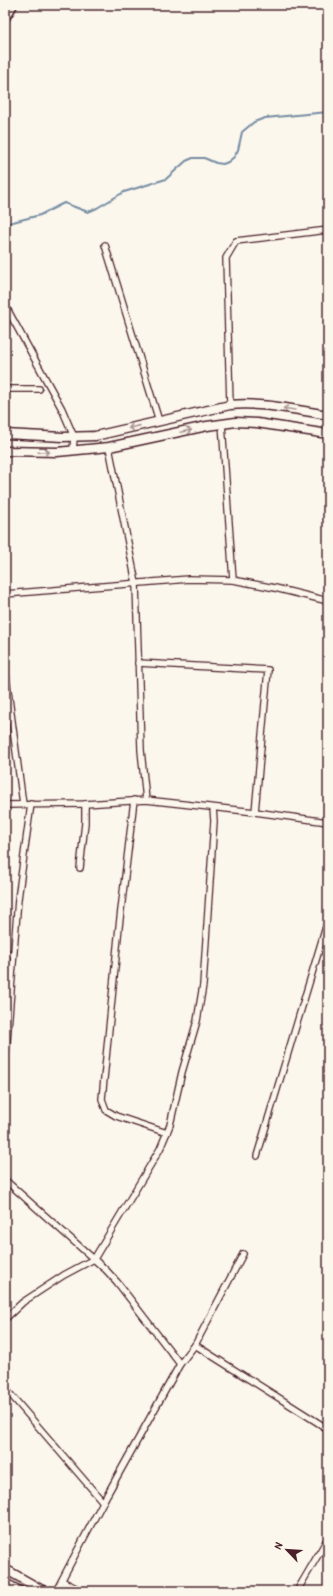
<svg xmlns="http://www.w3.org/2000/svg" width="333" height="1596" font-family="'Patrick Hand',sans-serif">
  <style>
    .lines { fill: none; stroke-linecap: round; stroke-linejoin: round }
    .stream { stroke: #768ca4; stroke-width: 2 }
    .minor-casing { stroke: #4a1f2b; stroke-width: 8 }
    .secondary-casing { stroke: #4a1f2b; stroke-width: 11 }
    .minor { stroke: #fbf7ec; stroke-width: 5.5 }
    .secondary { stroke: #fbf7ec; stroke-width: 8 }
    .oneway { stroke: #ab9695 }
  </style>
  <rect width="100%" height="100%" fill="#fbf7ec"/>
  <filter id="ink" filterUnits="userSpaceOnUse"><feTurbulence type="fractalNoise" baseFrequency=".025" numOctaves="2"/><feDisplacementMap in="SourceGraphic" scale="8" xChannelSelector="R" yChannelSelector="G"/><feConvolveMatrix kernelMatrix="1 2 1 2 8 2 1 2 1" color-interpolation-filters="sRGB"/></filter>
  <g filter="url(#ink)">
    <g class="lines">
      <polyline class="stream" points="5,224 40,215 64,203 88,212 97,208 124,192 166,179 186,161 193,158 204,158 216,163 223,164 228,162 234,157 238,150 242,132 254,122 265,118 328,112"/>
      <g class="minor-casing">
        <g id="minor">
          <polyline points="105,245 159,421"/>
          <polyline points="5,305 62,409 74,437 73,451"/>
          <polyline points="5,389 39,389"/>
          <polyline points="230,405 226,258 236,241 328,230"/>
          <polyline points="222,424 233,580"/>
          <polyline points="109,447 136,583 141,750 146,800"/>
          <polyline points="5,594 189,579 233,580 275,588 328,601"/>
          <polyline points="138,663 268,670 255,812"/>
          <polyline points="5,668 23,804"/>
          <polyline points="134,800 119,927 102,1099 106,1110 116,1116 167,1133"/>
          <polyline points="5,805 85,804 146,800 255,812 328,822"/>
          <polyline points="80,868 85,823 85,804"/>
          <polyline points="5,953 13,954"/>
          <polyline points="5,1068 18,899 31,804"/>
          <polyline points="257,1156 328,920"/>
          <polyline points="5,1180 106,1270 117,1282 180,1364"/>
          <polyline points="5,1319 23,1302 64,1275 94,1259 160,1149 170,1125 182,1072 197,1021 203,985 214,821 213,808"/>
          <polyline points="195,1345 328,1429"/>
          <polyline points="5,1388 103,1502"/>
          <polyline points="62,1581 82,1591"/>
          <polyline points="56,1591 103,1502 180,1364 195,1345 243,1254"/>
          <polyline points="297,1591 328,1538"/>
        </g>
      </g>
      <g class="secondary-casing">
        <g id="secondary">
          <polyline points="5,18 13,5"/>
          <path d="M5,434L63,437L95,436L230,405C263,402 296,410 328,415"/>
          <polyline points="5,451 57,452 109,447 207,426 236,422 257,423 328,434"/>
          <polyline points="5,1569 44,1591"/>
          <polyline points="5,1583 20,1591"/>
        </g>
      </g>
      <use href="#minor" class="minor"/>
      <use href="#secondary" class="secondary"/>
    </g>
    <defs><path id="oneway-shaft" d="M-6 0H5M1.5-3L5.5 0L1.5 3" fill="none" stroke-width="1.6" stroke-linecap="round" stroke-linejoin="round"/></defs>
    <g class="oneway">
      <use href="#oneway-shaft" transform="translate(289 409) rotate(-171)"/>
      <use href="#oneway-shaft" transform="translate(134 427) rotate(167)"/>
      <use href="#oneway-shaft" transform="translate(186 431) rotate(-12)"/>
      <use href="#oneway-shaft" transform="translate(44 452) rotate(-2)"/>
    </g>
  </g>
  <rect width="333" height="1596" fill="none" stroke="#fbf7ec" stroke-width="20"/>
  <rect x="10" y="10" width="313" height="1576" fill="none" stroke="#4a1f2b" stroke-width="1.5" filter="url(#ink)"/>
  <g transform="translate(287 1550) rotate(295)" stroke="#fbf7ec" stroke-width="3" paint-order="stroke">
  <path d="M0-3L7 15L0 10L-7 15Z" fill="#4a1f2b"/>
  <text y="-6" font-size="11" font-weight="bold" text-anchor="middle" fill="#4a1f2b">N</text>
  </g>
</svg>
